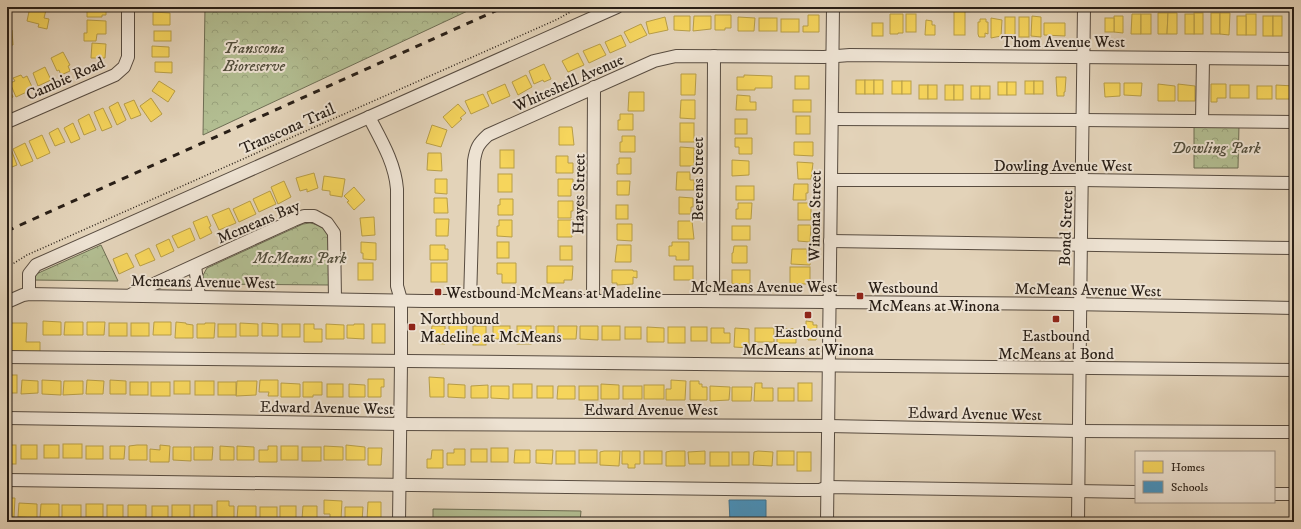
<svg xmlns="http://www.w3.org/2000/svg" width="1301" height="529" font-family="'IM FELL DW Pica',serif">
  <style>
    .park { fill: url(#park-crowns); stroke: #6e6e54 }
    .garden { fill: #b2bd91; stroke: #6e6e54 }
    .homes { fill: #f6d55c; stroke: #b89e47 }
    .schools { fill: #4393c3; stroke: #3b708f }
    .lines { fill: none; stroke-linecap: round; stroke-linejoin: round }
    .minor-casing { stroke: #584c40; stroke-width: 14 }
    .path { stroke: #291f17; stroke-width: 1.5; stroke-dasharray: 1 2; stroke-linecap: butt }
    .minor { stroke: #ede2d2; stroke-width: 12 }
    .rail { stroke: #291f17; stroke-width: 3; stroke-dasharray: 7 7; stroke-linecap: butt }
    .poi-dot { fill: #8f2418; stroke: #ede2d2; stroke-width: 1.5 }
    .labels { text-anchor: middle; stroke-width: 4; stroke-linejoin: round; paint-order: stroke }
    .street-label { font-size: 16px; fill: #291f17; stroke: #ede2d2 }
    .park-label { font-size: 16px; font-style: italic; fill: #524e3c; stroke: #ede2d2 }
    .poi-label { font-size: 16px; fill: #291f17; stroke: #ede2d2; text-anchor: start }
  </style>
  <defs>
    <pattern id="park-crowns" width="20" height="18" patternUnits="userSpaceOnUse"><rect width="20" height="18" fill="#b2bd91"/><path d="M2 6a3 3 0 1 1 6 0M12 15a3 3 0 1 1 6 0" fill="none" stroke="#99a27c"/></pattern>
  </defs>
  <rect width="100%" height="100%" fill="#e3d3b9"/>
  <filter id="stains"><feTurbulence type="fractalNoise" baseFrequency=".005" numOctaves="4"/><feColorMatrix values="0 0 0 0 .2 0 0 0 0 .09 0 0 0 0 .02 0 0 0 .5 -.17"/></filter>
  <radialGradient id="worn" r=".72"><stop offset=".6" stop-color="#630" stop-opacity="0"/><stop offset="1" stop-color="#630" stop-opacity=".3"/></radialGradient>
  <g class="park">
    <polygon points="205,7 476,7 203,135"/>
    <polygon points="1194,125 1239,125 1238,168 1194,168"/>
    <path d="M310,223C320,225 325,228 329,237V285L205,284L202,277L207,268L303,224Z"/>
    <polygon points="101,245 118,281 30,280 34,275"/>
  </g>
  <polygon class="garden" points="433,509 581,511 580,522 433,522"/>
  <g class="homes">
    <polygon points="30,7 46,10 44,18 49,19 47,29 38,27 39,24 27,21"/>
    <polygon points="87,7 106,7 106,15 102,15 102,17 87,17"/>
    <rect x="954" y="11" width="11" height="24"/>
    <polygon points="153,12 170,13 170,25 153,25"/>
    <polygon points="1158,13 1168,13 1167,34 1158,34"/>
    <polygon points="1168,13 1177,13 1177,34 1167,34"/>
    <rect x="1194" y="13" width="9" height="21"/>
    <rect x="1211" y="13" width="9" height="21"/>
    <polygon points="1220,13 1230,13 1229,35 1220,34"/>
    <polygon points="890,14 903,14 903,33 898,33 898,34 890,34"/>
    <rect x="906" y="14" width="10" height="18"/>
    <polygon points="1132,14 1141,14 1141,34 1131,34"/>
    <rect x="1141" y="14" width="10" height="20"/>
    <rect x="1185" y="14" width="9" height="20"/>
    <rect x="1246" y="14" width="10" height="21"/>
    <polygon points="715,15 731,15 731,28 725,28 725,30 715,30"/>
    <polygon points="808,15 819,15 819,32 803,32 803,26 808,26"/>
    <polygon points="674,16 690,16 690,31 674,30"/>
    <polygon points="694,16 711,16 711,29 693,31"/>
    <polygon points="1032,16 1041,17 1041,37 1031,36"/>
    <polygon points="1114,16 1123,16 1123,33 1114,32"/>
    <rect x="1237" y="16" width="9" height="19"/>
    <rect x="1263" y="16" width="10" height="20"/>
    <rect x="1273" y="16" width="9" height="20"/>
    <polygon points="665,17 668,30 649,34 646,22"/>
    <polygon points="738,17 755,18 754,31 738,31"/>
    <rect x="1005" y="17" width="10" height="20"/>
    <rect x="1019" y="17" width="10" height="20"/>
    <rect x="759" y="18" width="18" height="13"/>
    <polygon points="991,18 1002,20 1001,36 991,38"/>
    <rect x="1105" y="18" width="9" height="14"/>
    <rect x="781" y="19" width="18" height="13"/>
    <polygon points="980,19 986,19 986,22 988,22 988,34 985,33 985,37 979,37 978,34 978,22 980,22"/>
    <polygon points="87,20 106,21 106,34 97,34 96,41 84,41 84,33 87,33"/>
    <polygon points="926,20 932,21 932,25 935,25 935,35 925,35"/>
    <rect x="1291" y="20" width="3" height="15"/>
    <rect x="872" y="23" width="11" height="13"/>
    <polygon points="1044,23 1065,23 1065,36 1044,35"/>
    <polygon points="641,24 647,35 630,43 624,32"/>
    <polygon points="12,30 13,45 7,45 7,31"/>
    <rect x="154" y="31" width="17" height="10"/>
    <polygon points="621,35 626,46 610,53 605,42"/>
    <polygon points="92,43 106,44 105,58 91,58"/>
    <polygon points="600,44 606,55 589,63 583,51"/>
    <polygon points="152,46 169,47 169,57 152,57"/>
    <polygon points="63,52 70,65 68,66 70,71 61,75 59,70 57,71 51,58"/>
    <polygon points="578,53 584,65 568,72 562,61"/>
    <polygon points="155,62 172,62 172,73 155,72"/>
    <polygon points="544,64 551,79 544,82 543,80 534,84 529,71"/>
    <polygon points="45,67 51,80 38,86 33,73"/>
    <polygon points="681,74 696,74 695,95 681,95"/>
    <polygon points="21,75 23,78 27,76 33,89 16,97 10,83 15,81 13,78"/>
    <polygon points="526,75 532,87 518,95 512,82"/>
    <polygon points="744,75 772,76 772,88 755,88 755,90 737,90 737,77 744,77"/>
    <rect x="795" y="76" width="14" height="13"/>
    <polygon points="1056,77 1066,77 1065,92 1064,92 1064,96 1057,96"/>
    <rect x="856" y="80" width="9" height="14"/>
    <rect x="865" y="80" width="9" height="14"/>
    <rect x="874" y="80" width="9" height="14"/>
    <polygon points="159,81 175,91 168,102 152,91"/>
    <rect x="892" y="81" width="10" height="13"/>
    <rect x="902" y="81" width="9" height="13"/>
    <rect x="1025" y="81" width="9" height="13"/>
    <rect x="1034" y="81" width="9" height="13"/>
    <rect x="998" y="82" width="9" height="13"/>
    <rect x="1007" y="82" width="9" height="13"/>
    <polygon points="7,83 13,97 7,100"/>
    <polygon points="1104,83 1120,83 1120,96 1105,97"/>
    <polygon points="1124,83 1142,83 1141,96 1124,95"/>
    <polygon points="505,84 510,96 492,104 487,92"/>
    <polygon points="1158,84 1175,86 1175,101 1158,101"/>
    <polygon points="1178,84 1195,86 1195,101 1178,101"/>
    <polygon points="1211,84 1226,84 1226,98 1217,98 1217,102 1211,102"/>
    <rect x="919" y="85" width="9" height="14"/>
    <rect x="928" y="85" width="9" height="14"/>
    <rect x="945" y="85" width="9" height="15"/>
    <rect x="954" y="85" width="9" height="15"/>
    <rect x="1230" y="85" width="19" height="13"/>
    <polygon points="1276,85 1294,86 1294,99 1276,99"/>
    <rect x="971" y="86" width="9" height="13"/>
    <rect x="980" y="86" width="10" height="13"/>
    <rect x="1257" y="86" width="15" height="13"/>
    <polygon points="629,92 644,92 644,111 628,111"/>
    <polygon points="483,94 489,106 471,114 465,101"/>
    <polygon points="737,95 750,96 750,102 756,102 756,110 736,110"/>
    <polygon points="151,98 162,114 151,122 140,106"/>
    <polygon points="134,100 141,115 131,119 124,104"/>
    <polygon points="681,100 695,100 695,119 680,118"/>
    <rect x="793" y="100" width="18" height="12"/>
    <polygon points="118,102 126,120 117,125 109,107"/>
    <polygon points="458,104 466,113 460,118 462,119 452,128 443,117"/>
    <polygon points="103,108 112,127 102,131 94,112"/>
    <polygon points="89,114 96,130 84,135 78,120"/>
    <polygon points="620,114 633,114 633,130 618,130 618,120 620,120"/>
    <rect x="796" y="116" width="14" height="18"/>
    <rect x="735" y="119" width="12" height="15"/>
    <polygon points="73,123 80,139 71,143 64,128"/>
    <rect x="680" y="123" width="14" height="19"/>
    <polygon points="432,125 447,130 441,147 426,143"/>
    <polygon points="559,127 572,127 574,145 559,145"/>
    <polygon points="58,128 65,142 55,146 49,133"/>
    <polygon points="42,135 50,153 37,159 29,141"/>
    <polygon points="622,136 635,136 635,152 620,152 620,142 622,142"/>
    <polygon points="735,138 752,138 752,154 739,154 739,147 735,147"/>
    <polygon points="794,142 813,142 813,156 794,155"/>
    <polygon points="25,143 33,161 21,166 13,149"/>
    <polygon points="680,147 694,148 694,166 680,166"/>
    <polygon points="11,149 17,165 7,169 7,151"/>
    <rect x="500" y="150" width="14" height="18"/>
    <polygon points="428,153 441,153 442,171 427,170"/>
    <polygon points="556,156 568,156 568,163 573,163 573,173 556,173"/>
    <polygon points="619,158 631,158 631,174 617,174 617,164 619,164"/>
    <polygon points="732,160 749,161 749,175 732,176"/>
    <polygon points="797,162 813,163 811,179 798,179"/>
    <polygon points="677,172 690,172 690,180 694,180 694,190 676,190"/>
    <polygon points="314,173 318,188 307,192 307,189 300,191 296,178"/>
    <rect x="498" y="174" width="14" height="18"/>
    <polygon points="324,176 345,179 342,197 330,195 330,191 322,190"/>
    <polygon points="435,179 447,179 447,194 435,193"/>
    <polygon points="558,179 573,179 573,189 571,189 571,196 558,196"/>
    <polygon points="284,181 291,197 278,204 271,187"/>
    <polygon points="617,181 630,181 629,195 617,195"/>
    <polygon points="794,184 808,184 808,193 806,193 806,200 793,200"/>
    <rect x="736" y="186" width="18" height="14"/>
    <polygon points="354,187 365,200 354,210 347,202 349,201 344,196"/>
    <polygon points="270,191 276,204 259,212 253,199"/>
    <polygon points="679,197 693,198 693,207 691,207 691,214 679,214"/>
    <polygon points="434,198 447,198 448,213 434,213"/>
    <polygon points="500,199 513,199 513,215 498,215 498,205 500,205"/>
    <polygon points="250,201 256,214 239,222 233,209"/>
    <polygon points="558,201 573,201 573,211 571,211 571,218 558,218"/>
    <polygon points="738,203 752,203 751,219 736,219 736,209 738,209"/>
    <rect x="798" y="203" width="13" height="17"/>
    <rect x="616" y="205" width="12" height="14"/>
    <polygon points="229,208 236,223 219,230 212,215"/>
    <polygon points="207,216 211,226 209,227 212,233 200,239 193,222"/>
    <polygon points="374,217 375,235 362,236 360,218"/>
    <polygon points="436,219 449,219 448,236 436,236"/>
    <polygon points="499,220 512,220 512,237 497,236 497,226 499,226"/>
    <polygon points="558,220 574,220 574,231 572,231 572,237 558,237"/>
    <polygon points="678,221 692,221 694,239 678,239"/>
    <polygon points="617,224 632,224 632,241 617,240"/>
    <polygon points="798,225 811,225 810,242 798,241"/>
    <rect x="732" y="226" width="18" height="14"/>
    <polygon points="190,228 195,240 178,248 172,236"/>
    <polygon points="169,239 174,251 161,257 156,245"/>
    <polygon points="361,242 376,243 376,260 363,259 363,253 361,253"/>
    <rect x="497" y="242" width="12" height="16"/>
    <polygon points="672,242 689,242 689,260 676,260 676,256 669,256 669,246 672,246"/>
    <polygon points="430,245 445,245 445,249 448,249 448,260 430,260"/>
    <polygon points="617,245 631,245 631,262 615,262"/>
    <rect x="560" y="246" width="12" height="14"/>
    <polygon points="734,246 747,246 747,263 732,263 732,253 733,253"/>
    <polygon points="149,248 155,260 140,266 135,255"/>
    <polygon points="792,249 807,249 807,254 810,254 810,265 791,264"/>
    <polygon points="127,253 134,267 119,274 113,259"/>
    <rect x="358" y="263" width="15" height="17"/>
    <rect x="431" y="263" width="16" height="19"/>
    <polygon points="497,263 516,263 516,283 502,283 502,274 497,274"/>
    <polygon points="547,266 573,266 572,280 564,280 564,283 547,283"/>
    <rect x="674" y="266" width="19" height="14"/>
    <rect x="790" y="267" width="20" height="17"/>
    <polygon points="612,270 633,270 633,271 637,271 637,278 633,277 633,284 617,285 617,283 612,283"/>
    <rect x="732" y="270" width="18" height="14"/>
    <polygon points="43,321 61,322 61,335 43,335"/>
    <polygon points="806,321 813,322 813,325 817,325 816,340 808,340 808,336 806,336"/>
    <polygon points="65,322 83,322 83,335 64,335"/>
    <polygon points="87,322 105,322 104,335 87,335"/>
    <polygon points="154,322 171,322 171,335 153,335"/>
    <polygon points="176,322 186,323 186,324 193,325 193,338 175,338"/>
    <polygon points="10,323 27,323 26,342 40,342 40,353 9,353"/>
    <rect x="109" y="323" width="18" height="13"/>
    <rect x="131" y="323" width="18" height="13"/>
    <polygon points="205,323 215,323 214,338 197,338 197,324 205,324"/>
    <polygon points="240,323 258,324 258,336 240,336"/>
    <polygon points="262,323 278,324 278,336 262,336"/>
    <rect x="218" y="324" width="18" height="13"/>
    <rect x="282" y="324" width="18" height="13"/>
    <polygon points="304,324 314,324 314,329 322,329 322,342 304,342"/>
    <polygon points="326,324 344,325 344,339 326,339"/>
    <polygon points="354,324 364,324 364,339 347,338 347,325 354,325"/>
    <rect x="372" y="324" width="13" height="19"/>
    <polygon points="449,325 467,326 466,339 449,338"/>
    <polygon points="432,326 445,326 445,344 430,343"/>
    <rect x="473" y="326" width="13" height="19"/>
    <rect x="493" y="326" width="17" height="13"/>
    <rect x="517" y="326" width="14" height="18"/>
    <polygon points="536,326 554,326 554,339 542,339 542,343 536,343"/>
    <polygon points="558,326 577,326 576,339 558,339"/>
    <polygon points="580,326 598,326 598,340 580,339"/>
    <rect x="602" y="326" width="18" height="14"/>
    <rect x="625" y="327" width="16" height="12"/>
    <polygon points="647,327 664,328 664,342 647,342"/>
    <rect x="668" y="327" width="17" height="16"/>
    <rect x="691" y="327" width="16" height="14"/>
    <polygon points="711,328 724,328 724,333 730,333 730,343 711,343"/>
    <polygon points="735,328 749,329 749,348 734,347"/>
    <rect x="755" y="328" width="19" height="14"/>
    <polygon points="777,328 796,329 796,343 777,343"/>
    <rect x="7" y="375" width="10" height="18"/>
    <polygon points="429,377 444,378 444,397 430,397"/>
    <polygon points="368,379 384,379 384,387 381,387 381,397 368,397"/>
    <polygon points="22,380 38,381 38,393 21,394"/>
    <polygon points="42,380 61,381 61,395 42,394"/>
    <polygon points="87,380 104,381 103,394 86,394"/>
    <polygon points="110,380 126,381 126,394 110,394"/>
    <polygon points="260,380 278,380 278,396 268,396 269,392 259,392"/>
    <polygon points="671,380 686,381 685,400 666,400 666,389 671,389"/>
    <polygon points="64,381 83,381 83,394 63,395"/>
    <rect x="174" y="381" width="16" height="13"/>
    <rect x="195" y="381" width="19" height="14"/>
    <polygon points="237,381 257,381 256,395 236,396"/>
    <polygon points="690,381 699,381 699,384 702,384 702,387 707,387 707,400 690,400"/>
    <rect x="130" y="382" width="18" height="13"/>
    <rect x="151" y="382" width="19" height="14"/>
    <rect x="218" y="382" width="18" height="13"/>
    <polygon points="303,382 322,382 322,395 313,395 313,397 303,397"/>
    <polygon points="281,383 300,384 300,397 281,397"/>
    <polygon points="755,383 762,383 762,388 773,388 773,401 754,401"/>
    <rect x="798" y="383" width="14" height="18"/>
    <rect x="327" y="384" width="16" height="13"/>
    <polygon points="349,384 365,385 365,397 349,397"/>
    <polygon points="448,384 465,385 465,398 448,397"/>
    <rect x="513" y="384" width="19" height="14"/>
    <polygon points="601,384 619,385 619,399 601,399"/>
    <polygon points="488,385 488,398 471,398 471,386"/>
    <rect x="644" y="385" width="20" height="14"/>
    <polygon points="491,386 509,386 509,399 491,398"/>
    <rect x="537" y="386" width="16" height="12"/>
    <polygon points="558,386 575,386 575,399 557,399"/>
    <rect x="579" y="386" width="19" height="14"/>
    <rect x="623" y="386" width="19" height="13"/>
    <polygon points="710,386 730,387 729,400 710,401"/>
    <polygon points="732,387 752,387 751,401 732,401"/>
    <rect x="778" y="388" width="16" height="13"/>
    <rect x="63" y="444" width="19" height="14"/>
    <rect x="7" y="445" width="9" height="19"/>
    <rect x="21" y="445" width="16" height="14"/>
    <rect x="44" y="445" width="15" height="13"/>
    <polygon points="137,445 147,445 147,460 129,460 129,446"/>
    <polygon points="160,445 170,446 169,462 150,462 150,449 160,450"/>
    <polygon points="346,445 365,447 365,460 346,460"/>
    <rect x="86" y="446" width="17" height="13"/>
    <polygon points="110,446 125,446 124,459 110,459"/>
    <polygon points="220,446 234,447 234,460 220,460"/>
    <polygon points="237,446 254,447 254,460 237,460"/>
    <polygon points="268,446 277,446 277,462 259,462 259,450 268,450"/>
    <rect x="281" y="446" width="17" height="14"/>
    <polygon points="324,446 343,447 343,460 324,460"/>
    <polygon points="173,447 191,447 191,461 173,460"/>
    <polygon points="194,447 213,447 212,460 194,460"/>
    <rect x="302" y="447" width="19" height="14"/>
    <polygon points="368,448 382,448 381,465 368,465"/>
    <rect x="491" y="448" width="17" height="14"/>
    <polygon points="454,449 465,449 465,465 447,465 447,453 454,453"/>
    <rect x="471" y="449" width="16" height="13"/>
    <polygon points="432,450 443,450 443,468 427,468 427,459 431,459"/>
    <polygon points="515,450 530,450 530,463 514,463"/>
    <polygon points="536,450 553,450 552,464 536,463"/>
    <rect x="579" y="450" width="18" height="13"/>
    <rect x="556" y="451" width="19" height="13"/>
    <polygon points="604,451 620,451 619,466 600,465 600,452"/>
    <polygon points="622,451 640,451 640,464 635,464 635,468 628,468 628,464 622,464"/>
    <rect x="644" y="451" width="18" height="13"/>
    <polygon points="671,451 685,451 685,466 666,466 666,452"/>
    <polygon points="705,451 705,464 689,464 688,452"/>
    <polygon points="758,451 773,452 772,466 753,465 754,452"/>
    <rect x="777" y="451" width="17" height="14"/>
    <rect x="710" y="452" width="19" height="14"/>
    <rect x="732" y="452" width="17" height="13"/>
    <rect x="797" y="452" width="14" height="19"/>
    <polygon points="7,498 15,498 14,517 7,517"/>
    <polygon points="324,500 342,501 341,520 330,520 330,514 324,514"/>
    <polygon points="217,501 229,501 229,506 234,506 234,520 217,520"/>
    <polygon points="368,502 381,502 381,520 367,520"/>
    <polygon points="19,503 37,504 37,518 18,517"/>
    <polygon points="41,504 59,504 59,518 40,518"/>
    <rect x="86" y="504" width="17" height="13"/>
    <rect x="62" y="505" width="19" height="13"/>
    <rect x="107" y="505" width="16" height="13"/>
    <polygon points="128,505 146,505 146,519 128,518"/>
    <rect x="172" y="505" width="18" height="13"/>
    <rect x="194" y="505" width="18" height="14"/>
    <rect x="152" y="506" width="16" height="13"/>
    <polygon points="238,506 256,506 256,521 237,519"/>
    <rect x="280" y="506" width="16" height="13"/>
    <polygon points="303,506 317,506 317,520 302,519"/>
    <rect x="260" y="507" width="17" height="13"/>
    <polygon points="345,507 363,507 362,521 345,520"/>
  </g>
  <polygon class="schools" points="729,500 766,500 766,522 730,522"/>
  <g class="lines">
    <g class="minor-casing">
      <g id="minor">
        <path d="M369,117C381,140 395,163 397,189V286L401,300V362L399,522"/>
        <polyline points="832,119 1082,120 1294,122"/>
        <polyline points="1202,121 1203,59"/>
        <polyline points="7,122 115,75 124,67 128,57 128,7"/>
        <polyline points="831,180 1082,180 1294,183"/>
        <polyline points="830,241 1294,248"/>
        <polyline points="195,266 199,296"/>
        <polyline points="29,294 29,274 36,265 617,7"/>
        <polyline points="132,294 294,220 304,216 314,216 327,223 334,233 335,299"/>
        <path d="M470,301L474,161C476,148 478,144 488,135L654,61L676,56L824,57L850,55L1294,59"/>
        <polyline points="593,301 594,87"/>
        <polyline points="713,301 714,56"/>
        <polyline points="7,302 23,295 29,294 424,301 698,301 1068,304 1294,308"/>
        <path d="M7,357C436,363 865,364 1294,370"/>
        <polyline points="7,418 401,424 828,426 1079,431 1294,432"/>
        <polyline points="7,480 798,490 820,490 827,487 1136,492"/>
        <polyline points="1274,494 1294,494"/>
        <polyline points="827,522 833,7"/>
        <path d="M1078,522C1080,350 1081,179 1084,7"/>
      </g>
    </g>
    <polyline class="path" points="7,273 11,265 27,255 558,19 579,7"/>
    <use href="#minor" class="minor"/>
    <polyline class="rail" points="7,231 504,7"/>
  </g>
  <g class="poi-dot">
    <rect x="434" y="288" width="8" height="8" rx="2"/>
    <rect x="856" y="292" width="8" height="8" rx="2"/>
    <rect x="804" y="311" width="8" height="8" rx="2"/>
    <rect x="1052" y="315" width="8" height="8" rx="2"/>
    <rect x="408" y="323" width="8" height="8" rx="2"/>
  </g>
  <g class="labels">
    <g class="street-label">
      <text x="1063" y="47">Thom Avenue West</text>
      <text transform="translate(65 78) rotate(-24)" y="6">Cambie Road</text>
      <text transform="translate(568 82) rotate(-24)" y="6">Whiteshell Avenue</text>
      <text transform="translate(287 128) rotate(-24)" y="6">Transcona Trail</text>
      <text x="1063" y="171">Dowling Avenue West</text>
      <text transform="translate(697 179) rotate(-90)" y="6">Berens Street</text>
      <text transform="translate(578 194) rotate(-89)" y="6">Hayes Street</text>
      <text transform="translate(814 216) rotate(-89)" y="6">Winona Street</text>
      <text transform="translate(258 221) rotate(-23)" y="6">Mcmeans Bay</text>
      <text transform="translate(1065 228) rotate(-88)" y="6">Bond Street</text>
      <text transform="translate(203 281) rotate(1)" y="6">Mcmeans Avenue West</text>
      <text x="764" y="292">McMeans Avenue West</text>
      <text transform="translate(1088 289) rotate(1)" y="6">McMeans Avenue West</text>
      <text transform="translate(327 407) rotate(1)" y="6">Edward Avenue West</text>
      <text x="651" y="415">Edward Avenue West</text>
      <text transform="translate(975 413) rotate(1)" y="6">Edward Avenue West</text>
    </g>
    <g class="park-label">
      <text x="254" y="53">Transcona<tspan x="254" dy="18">Bioreserve</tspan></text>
      <text x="1216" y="153">Dowling Park</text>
      <text x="300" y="263">McMeans Park</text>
    </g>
    <g class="poi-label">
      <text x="868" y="293">Westbound<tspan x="868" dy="18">McMeans at Winona</tspan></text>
      <text x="446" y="298">Westbound McMeans at Madeline</text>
      <text x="420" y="324">Northbound<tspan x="420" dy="18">Madeline at McMeans</tspan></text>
      <text x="808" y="337" text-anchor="middle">Eastbound<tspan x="808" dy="18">McMeans at Winona</tspan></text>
      <text x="1056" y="341" text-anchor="middle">Eastbound<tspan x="1056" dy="18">McMeans at Bond</tspan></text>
    </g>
  </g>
  <rect width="1301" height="529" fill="none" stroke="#e3d3b9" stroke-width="24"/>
  <rect x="8" y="8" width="1285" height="513" fill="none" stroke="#291f17" stroke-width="2"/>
  <rect x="12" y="12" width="1277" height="505" fill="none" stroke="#291f17"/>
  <rect x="1135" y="451" width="140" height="52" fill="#ede2d2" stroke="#9f9487"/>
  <rect x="1143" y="461" width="20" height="12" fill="#f6d55c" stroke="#9f9487"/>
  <text x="1171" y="471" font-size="12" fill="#291f17">Homes</text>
  <rect x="1143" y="481" width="20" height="12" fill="#4393c3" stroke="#9f9487"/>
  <text x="1171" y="491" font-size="12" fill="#291f17">Schools</text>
  <rect width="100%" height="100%" filter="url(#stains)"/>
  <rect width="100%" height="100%" fill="url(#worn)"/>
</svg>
